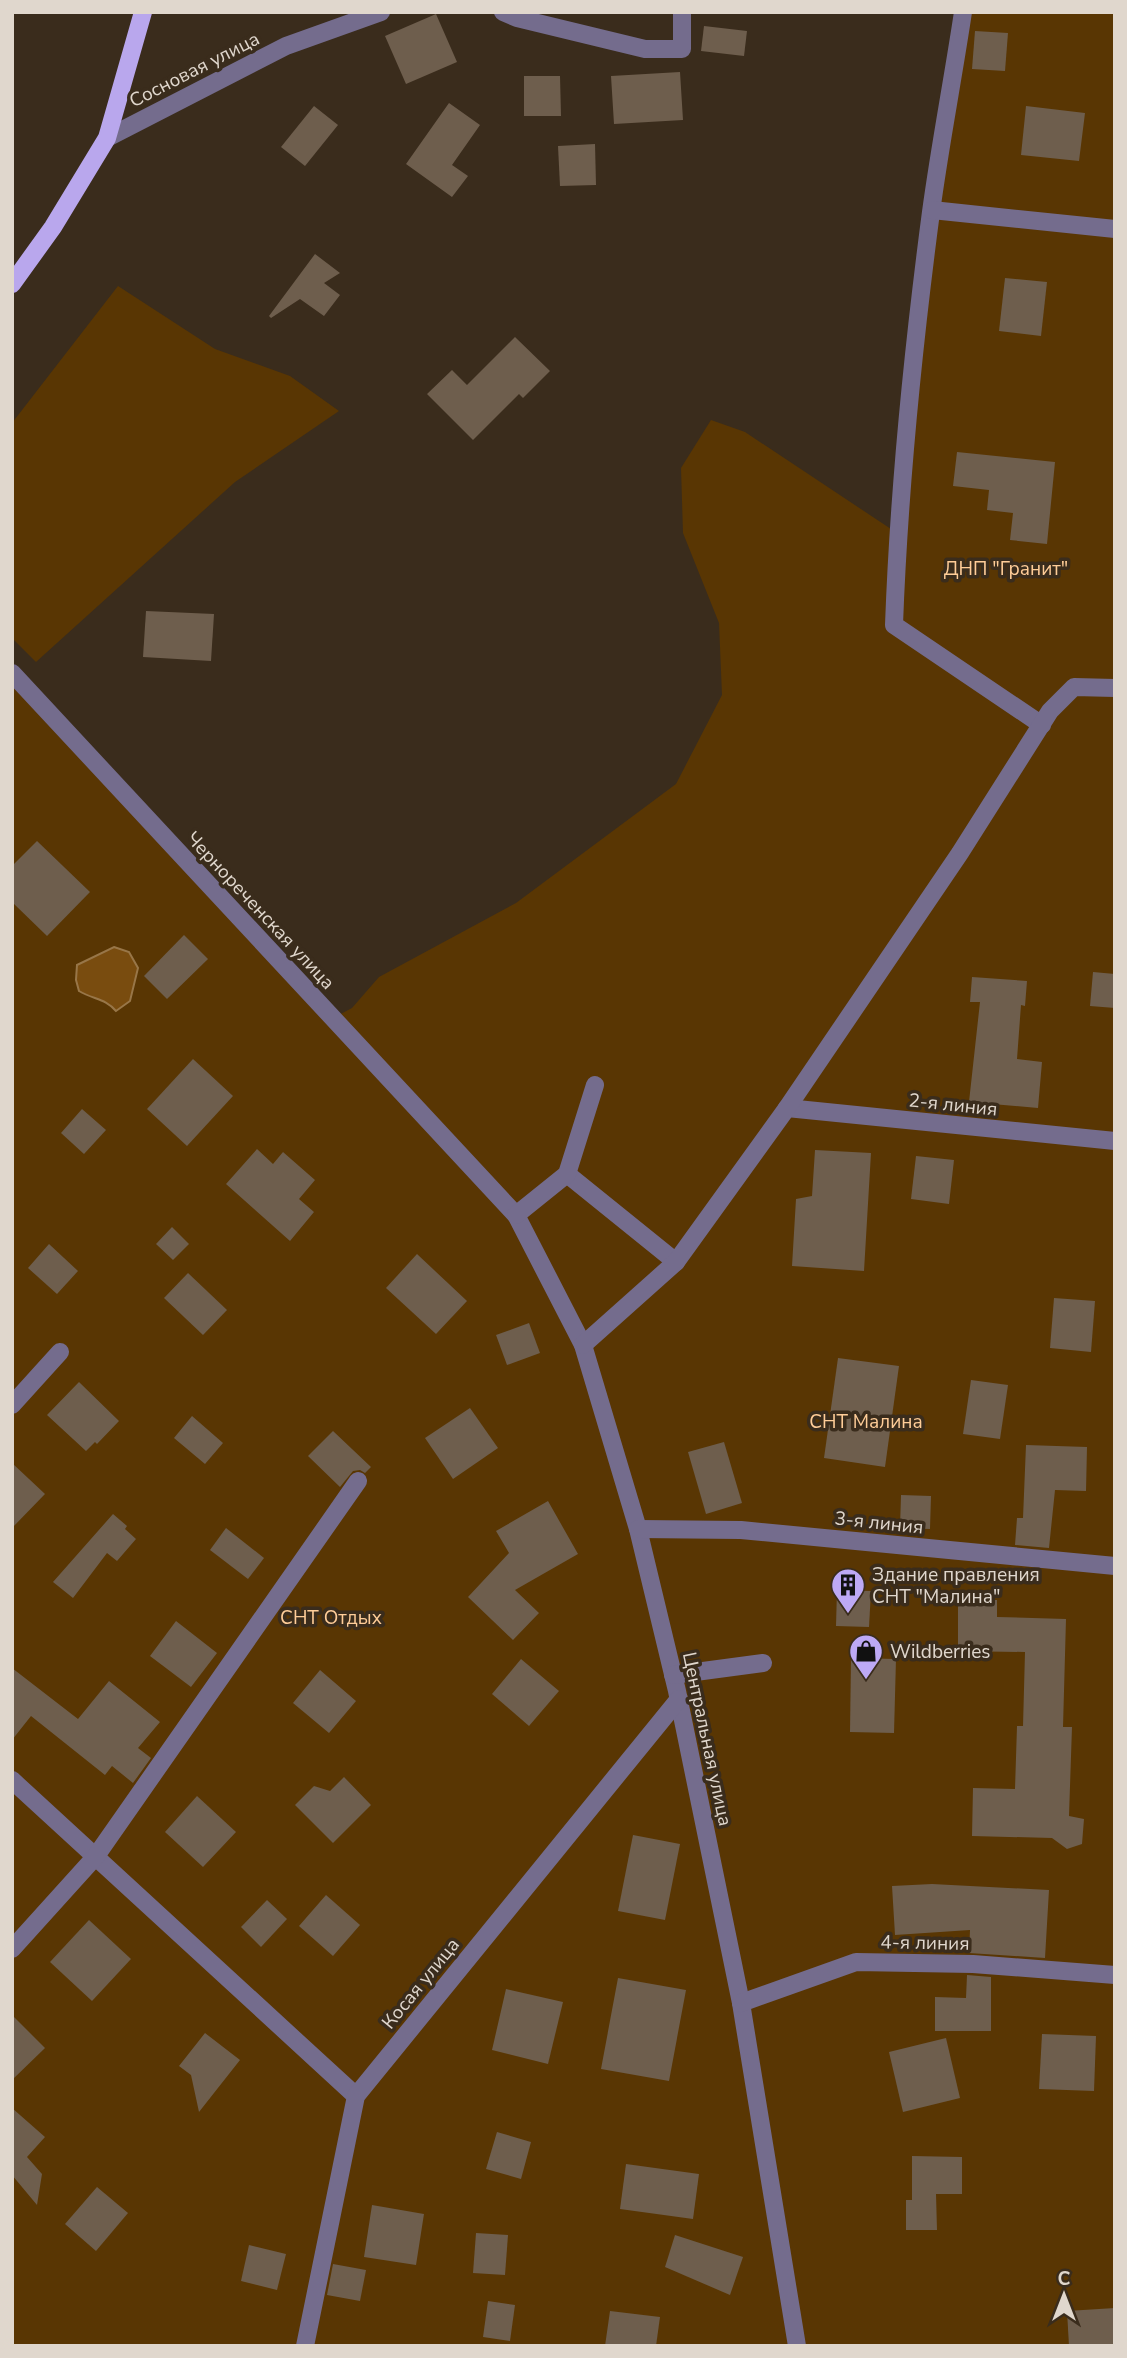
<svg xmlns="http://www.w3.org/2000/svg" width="1127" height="2358" font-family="'Nunito Sans',sans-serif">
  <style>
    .green { fill: #593603 }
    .water { fill: #794c0f; stroke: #987648; stroke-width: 2 }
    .building { fill: #6e5e4d }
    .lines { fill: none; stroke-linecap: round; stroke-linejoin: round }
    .minor { stroke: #746c8d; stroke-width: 18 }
    .major { stroke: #b9a7ed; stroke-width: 18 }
    .labels { text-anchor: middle; stroke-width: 7; stroke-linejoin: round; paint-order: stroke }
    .street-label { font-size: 19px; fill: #e0d7cd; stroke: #3a2c1c }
    .park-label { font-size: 19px; fill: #ffcd98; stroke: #3a2c1c }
    .poi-label { font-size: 19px; fill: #e0d7cd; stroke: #3a2c1c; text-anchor: start }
  </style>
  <rect width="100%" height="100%" fill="#3a2c1c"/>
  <g class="green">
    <polygon points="963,12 1115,12 1115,2346 12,2346 12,670 333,1018 352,1008 379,977 516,903 676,784 722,695 719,623 683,533 681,468 711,420 745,432 897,533"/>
    <polygon points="118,286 215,349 290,376 339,411 235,482 36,662 12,638 12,423"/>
  </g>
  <path class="water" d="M114,947L129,952L138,968L130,1001L116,1011C105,998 94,1000 79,991L76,980L77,965Z"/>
  <g class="building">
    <polygon points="436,14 457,62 406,84 385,36"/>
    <polygon points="704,26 747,31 744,56 701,51"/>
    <polygon points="975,31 1008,33 1005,71 972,69"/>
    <polygon points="680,72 683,120 614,124 611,76"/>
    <polygon points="524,76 560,76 561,116 524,116"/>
    <polygon points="449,103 480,125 452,165 468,176 452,197 406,164"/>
    <polygon points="314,106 338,125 305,166 281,147"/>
    <polygon points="1026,106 1085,113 1079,161 1021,155"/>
    <polygon points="595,144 596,185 560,186 558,146"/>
    <polygon points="315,254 340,273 324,283 340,295 324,316 300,299 271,318 269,316"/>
    <polygon points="1005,278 1047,282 1041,336 999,331"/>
    <polygon points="515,337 550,371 523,398 519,394 473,440 427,394 452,370 467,385"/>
    <polygon points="957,452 1055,462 1047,544 1010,540 1013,513 987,510 989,490 953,486"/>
    <polygon points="146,611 214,614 211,661 143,657"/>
    <polygon points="37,841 90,892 47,936 12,902 12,866"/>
    <polygon points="184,935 208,959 167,999 144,976"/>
    <polygon points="1093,972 1115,974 1115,1008 1090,1006"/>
    <polygon points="972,977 1027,981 1025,1006 1021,1005 1017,1059 1042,1062 1038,1108 969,1102 980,1002 970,1002"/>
    <polygon points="193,1059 233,1096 187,1146 147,1109"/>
    <polygon points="82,1109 106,1130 84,1154 61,1133"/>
    <polygon points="257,1149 273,1164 283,1152 315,1180 299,1199 314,1212 290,1241 226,1184"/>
    <polygon points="815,1150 871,1153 864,1271 792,1266 796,1199 812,1196"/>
    <polygon points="916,1156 954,1160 949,1204 911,1199"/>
    <polygon points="172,1227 189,1244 173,1260 156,1244"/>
    <polygon points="49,1244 78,1271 57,1294 28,1268"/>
    <polygon points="417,1254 467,1301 436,1334 386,1288"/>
    <polygon points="188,1273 227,1310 203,1335 164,1298"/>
    <polygon points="1054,1298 1095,1301 1091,1352 1050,1348"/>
    <polygon points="529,1323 540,1353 507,1365 496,1335"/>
    <polygon points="838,1358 899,1366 885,1467 824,1458"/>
    <polygon points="971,1380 1008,1385 1000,1439 963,1434"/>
    <polygon points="79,1382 119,1421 97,1444 95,1442 86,1451 47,1415"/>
    <polygon points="470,1408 498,1448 453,1479 425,1438"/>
    <polygon points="192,1416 223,1443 205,1464 174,1438"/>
    <polygon points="333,1431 371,1467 365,1473 360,1470 353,1471 340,1487 308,1456"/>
    <polygon points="724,1442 742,1503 706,1514 688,1452"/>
    <polygon points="1026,1445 1087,1447 1086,1491 1055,1490 1049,1548 1015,1545 1017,1518 1023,1518"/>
    <polygon points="12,1463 45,1494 12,1528"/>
    <polygon points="901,1495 931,1496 930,1529 900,1528"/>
    <polygon points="548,1501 578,1554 515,1590 539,1613 513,1640 468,1597 509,1553 496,1531"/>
    <polygon points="113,1514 127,1526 125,1529 136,1539 117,1561 107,1553 73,1598 53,1582"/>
    <polygon points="226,1528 264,1558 248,1579 210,1550"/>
    <polygon points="837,1590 871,1591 869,1627 836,1626"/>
    <polygon points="958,1600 997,1600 997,1617 1066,1619 1063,1727 1072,1727 1069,1816 1084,1819 1082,1844 1067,1849 1052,1838 972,1836 973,1788 1015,1789 1017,1726 1023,1726 1025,1652 958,1651"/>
    <polygon points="176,1621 217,1653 191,1687 150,1656"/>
    <polygon points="851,1658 896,1659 894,1733 850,1732"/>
    <polygon points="521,1659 559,1691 529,1726 492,1694"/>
    <polygon points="12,1668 78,1719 109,1681 160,1722 138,1748 151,1758 133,1783 112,1766 105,1775 31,1716 12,1740"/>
    <polygon points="320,1670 356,1701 329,1733 293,1703"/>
    <polygon points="344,1777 371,1805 333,1843 295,1805 314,1786 330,1791"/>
    <polygon points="197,1796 236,1832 203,1867 165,1832"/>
    <polygon points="633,1835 680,1844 665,1920 618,1911"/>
    <polygon points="932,1884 1049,1890 1045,1958 969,1953 970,1930 895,1935 892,1886"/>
    <polygon points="326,1895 360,1925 333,1956 299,1926"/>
    <polygon points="267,1900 287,1919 261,1947 241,1927"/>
    <polygon points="89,1920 131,1959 92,2001 50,1962"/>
    <polygon points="967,1975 991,1977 991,2031 935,2031 935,1997 966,1998"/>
    <polygon points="618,1978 686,1990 669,2081 601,2069"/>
    <polygon points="506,1989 563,2002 548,2064 492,2050"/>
    <polygon points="12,2015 45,2048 12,2080"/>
    <polygon points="205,2033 240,2060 199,2112 191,2075 179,2066"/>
    <polygon points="1042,2034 1096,2036 1094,2091 1039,2089"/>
    <polygon points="946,2038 960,2098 903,2112 889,2052"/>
    <polygon points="12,2108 45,2137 27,2157 42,2174 37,2205 12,2175"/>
    <polygon points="497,2132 531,2142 521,2179 486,2169"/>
    <polygon points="912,2156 962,2157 962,2194 936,2194 937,2230 906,2230 906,2200 912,2200"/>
    <polygon points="626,2164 699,2174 693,2219 620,2209"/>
    <polygon points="97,2187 128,2213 96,2251 65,2224"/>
    <polygon points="372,2205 424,2214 416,2265 364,2257"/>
    <polygon points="476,2233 508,2235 505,2275 473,2273"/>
    <polygon points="675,2235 743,2257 730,2295 665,2267"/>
    <polygon points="249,2245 286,2254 277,2290 241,2281"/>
    <polygon points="333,2264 366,2270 360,2301 327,2295"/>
    <polygon points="488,2301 515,2305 510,2341 483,2337"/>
    <polygon points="1115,2308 1115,2346 1069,2346 1067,2311"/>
    <polygon points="610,2311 660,2317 656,2346 605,2346"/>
  </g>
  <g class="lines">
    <g class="minor">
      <polyline points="503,12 517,18 645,49 682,49 682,12"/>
      <path d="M963,12C953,79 940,145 931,212C913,349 899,487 894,625L1042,725"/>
      <polyline points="107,138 286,46 381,12"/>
      <polyline points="932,210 1115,229"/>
      <polyline points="12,673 516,1215 583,1345 638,1529 677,1691 741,2003 797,2346"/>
      <polyline points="787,1108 1115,1141"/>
      <polyline points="567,1174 676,1262"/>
      <polyline points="516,1215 567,1174 595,1085"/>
      <polyline points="583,1345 676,1262 787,1108 960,853 1050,711 1074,687 1115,688"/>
      <polyline points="12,1405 60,1352"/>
      <polyline points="638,1529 741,1530 1115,1566"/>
      <polyline points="673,1675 763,1663"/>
      <polyline points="12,1780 356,2096"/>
      <polyline points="12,1949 96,1856 358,1481"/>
      <polyline points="741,2003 856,1962 973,1964 1115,1975"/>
      <polyline points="305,2346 356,2096 679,1699"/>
    </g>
    <polyline class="major" points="12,284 53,227 107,138 143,12"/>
  </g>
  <defs>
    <g id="building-pin" transform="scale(1.75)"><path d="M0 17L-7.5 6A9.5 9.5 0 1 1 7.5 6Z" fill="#bda9f5" stroke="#3a2c1c"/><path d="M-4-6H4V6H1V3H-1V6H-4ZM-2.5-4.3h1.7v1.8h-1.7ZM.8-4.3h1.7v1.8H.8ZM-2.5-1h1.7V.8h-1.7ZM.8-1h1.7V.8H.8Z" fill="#111"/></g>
    <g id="shop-pin" transform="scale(1.75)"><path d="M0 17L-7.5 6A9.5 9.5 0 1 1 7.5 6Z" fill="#bda9f5" stroke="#3a2c1c"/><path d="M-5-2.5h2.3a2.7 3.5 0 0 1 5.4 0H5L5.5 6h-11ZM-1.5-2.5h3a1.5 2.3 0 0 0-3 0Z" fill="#111"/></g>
  </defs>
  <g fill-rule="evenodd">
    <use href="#building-pin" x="848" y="1585"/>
    <use href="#shop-pin" x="866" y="1651"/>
  </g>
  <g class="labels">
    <g class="street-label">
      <text transform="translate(194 69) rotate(-27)" y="7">Сосновая улица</text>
      <text transform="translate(261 910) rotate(47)" y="7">Чернореченская улица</text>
      <text transform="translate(953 1104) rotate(6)" y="7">2-я линия</text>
      <text transform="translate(879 1522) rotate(6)" y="7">3-я линия</text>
      <text transform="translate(708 1739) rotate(78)" y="7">Центральная улица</text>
      <text transform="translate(925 1942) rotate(1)" y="7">4-я линия</text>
      <text transform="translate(420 1983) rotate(-51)" y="7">Косая улица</text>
    </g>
    <g class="park-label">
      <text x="1006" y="575">ДНП "Гранит"</text>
      <text x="866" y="1428">СНТ Малина</text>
      <text x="331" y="1624">СНТ Отдых</text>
    </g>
    <g class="poi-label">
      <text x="872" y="1581">Здание правления<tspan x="872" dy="22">СНТ "Малина"</tspan></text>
      <text x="890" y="1658">Wildberries</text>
    </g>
  </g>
  <rect width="1127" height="2358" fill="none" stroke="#e0d7cd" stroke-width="28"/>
  <g transform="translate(1064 2295)" stroke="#3a2c1c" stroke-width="5" paint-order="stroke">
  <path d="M0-5L12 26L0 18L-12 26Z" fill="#e0d7cd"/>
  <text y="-10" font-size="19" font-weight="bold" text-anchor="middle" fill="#e0d7cd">С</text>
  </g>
</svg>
